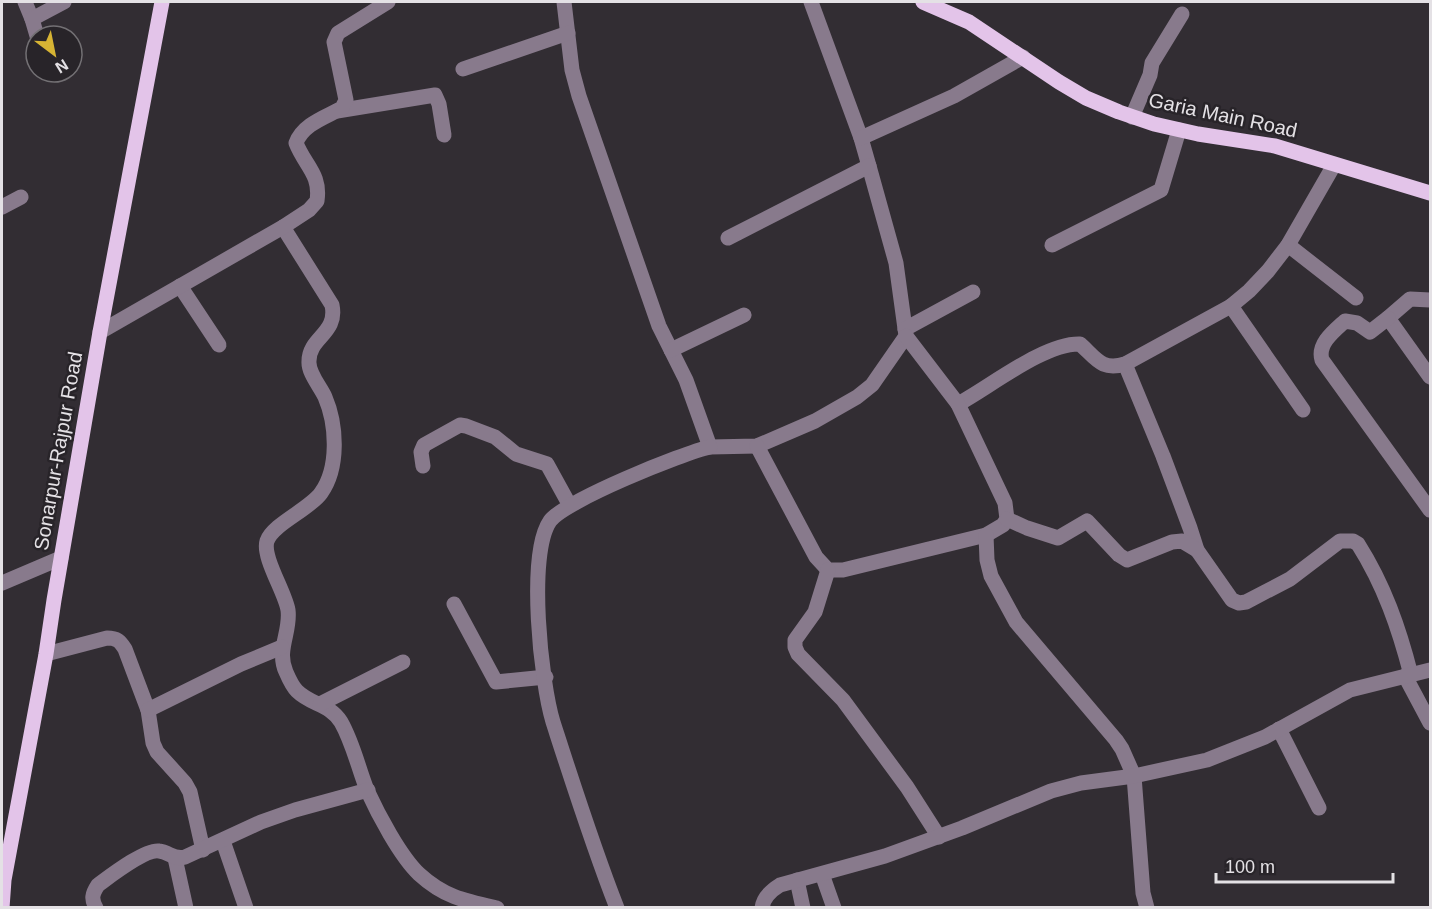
<svg xmlns="http://www.w3.org/2000/svg" width="1432" height="909" font-family="Helvetica,sans-serif">
  <style>
    .lines { fill: none; stroke-linecap: round; stroke-linejoin: round }
    .minor { stroke: #887a8c; stroke-width: 15 }
    .major { stroke: #e3c4e9; stroke-width: 15 }
    .labels { text-anchor: middle; stroke-width: 5; stroke-linejoin: round; paint-order: stroke }
    .street-label { font-size: 20px; fill: #e4e1e5; stroke: #282429 }
  </style>
  <rect width="100%" height="100%" fill="#322d33"/>
  <g class="lines">
    <g class="minor">
      <polyline points="25,2 32,19"/>
      <polyline points="564,2 572,70 579,96 659,326 686,380 710,447 757,446 815,421 857,397 872,385 906,336 896,263 869,166 861,138 811,2"/>
      <polyline points="37,36 32,19 64,2"/>
      <polyline points="463,69 568,33"/>
      <polyline points="337,111 435,95 439,104 444,135"/>
      <polyline points="1132,117 1150,75 1152,63 1182,14"/>
      <polyline points="861,138 954,96 1023,57"/>
      <polyline points="2,207 21,197"/>
      <path d="M283,227L332,305C338,334 309,337 309,361C308,373 320,386 325,397C337,425 339,468 321,493C310,509 273,524 267,541C262,557 285,592 288,610C291,632 276,650 286,672C289,679 292,686 297,691C311,705 330,704 341,722C353,743 358,767 367,790C378,814 400,856 419,874C444,897 465,901 497,908"/>
      <polyline points="728,238 869,166"/>
      <polyline points="1052,245 1161,190 1179,130"/>
      <polyline points="1288,245 1356,298"/>
      <polyline points="180,286 219,345"/>
      <polyline points="1430,300 1410,299 1388,318 1430,377"/>
      <polyline points="1231,306 1303,410"/>
      <path d="M1388,318L1370,332L1357,323L1345,321C1334,331 1317,344 1322,360L1430,510"/>
      <polyline points="905,329 973,292"/>
      <path d="M100,332L283,227L309,210L317,201C321,174 305,166 296,143C303,124 326,117 342,108L346,100L334,42L338,33L388,2"/>
      <polyline points="671,350 744,315"/>
      <path d="M1125,364L1163,456L1190,528L1197,550L1232,600L1239,603L1246,602L1290,579L1340,541H1353L1358,544C1384,585 1399,628 1411,675"/>
      <path d="M958,404C990,387 1044,343 1080,344C1096,358 1101,371 1125,364L1231,306L1249,291L1268,271L1288,245L1334,165"/>
      <polyline points="757,446 816,557 828,570 843,570 986,535 1003,525 1007,519 1005,503 958,404 906,336"/>
      <polyline points="423,466 421,452 424,445 460,425 466,426 495,437 516,454 547,464 569,504"/>
      <polyline points="1007,519 1027,528 1058,538 1087,521 1119,555 1127,560 1172,542 1182,541 1197,550"/>
      <polyline points="986,535 987,560 991,576 1016,622 1116,740 1122,749 1134,776 1143,893 1147,908"/>
      <polyline points="828,570 815,612 795,640 795,647 798,654 843,700 907,787 939,837"/>
      <polyline points="2,583 61,558"/>
      <polyline points="454,604 496,682 546,677"/>
      <path d="M46,654L107,638C117,638 120,641 125,649L148,710L153,743L157,752L185,783L190,792L203,850"/>
      <polyline points="1405,676 1430,723"/>
      <polyline points="320,704 403,662"/>
      <polyline points="148,710 241,664 282,647"/>
      <polyline points="1279,729 1319,808"/>
      <polyline points="223,841 246,908"/>
      <polyline points="175,858 186,908"/>
      <polyline points="822,874 834,908"/>
      <polyline points="797,880 803,908"/>
      <path d="M96,908C91,899 92,894 98,885C109,877 145,849 159,851C169,852 174,860 185,857L261,822L295,810L368,790"/>
      <path d="M617,908C593,847 573,784 553,722C541,683 527,554 550,521C564,501 683,453 710,447"/>
      <path d="M762,908C763,897 772,890 780,885L885,856L962,828L1051,791L1081,783L1134,776L1207,760L1265,737L1350,690L1430,670"/>
    </g>
    <g class="major">
      <polyline points="923,2 969,22 1059,82 1086,98 1119,112 1154,124 1198,134 1275,146 1430,193"/>
      <polyline points="2,908 4,880 46,654 54,600 100,332 162,2"/>
    </g>
  </g>
  <g class="labels">
    <g class="street-label">
      <text transform="translate(1223 115) rotate(12)" y="7">Garia Main Road</text>
      <text transform="translate(58 451) rotate(-80)" y="7">Sonarpur-Rajpur Road</text>
    </g>
  </g>
  <rect width="1432" height="909" fill="none" stroke="#e4e1e5" stroke-width="6"/>
  <g transform="translate(54 54) rotate(148)"><circle r="28" fill="#282429" stroke="#737074" stroke-width="1.5"/>
  <path d="M0-4.5L10 22L0 15L-10 22Z" fill="#d7b434"/>
  <text y="-9" font-size="16" font-weight="bold" text-anchor="middle" fill="#e4e1e5">N</text>
  </g>
  <path d="M1216 873v9h177v-9" fill="none" stroke="#e4e1e5" stroke-width="3"/>
  <text x="1225" y="873" font-size="18" fill="#e4e1e5" stroke="#282429" stroke-width="4.5" paint-order="stroke">100 m</text>
</svg>
